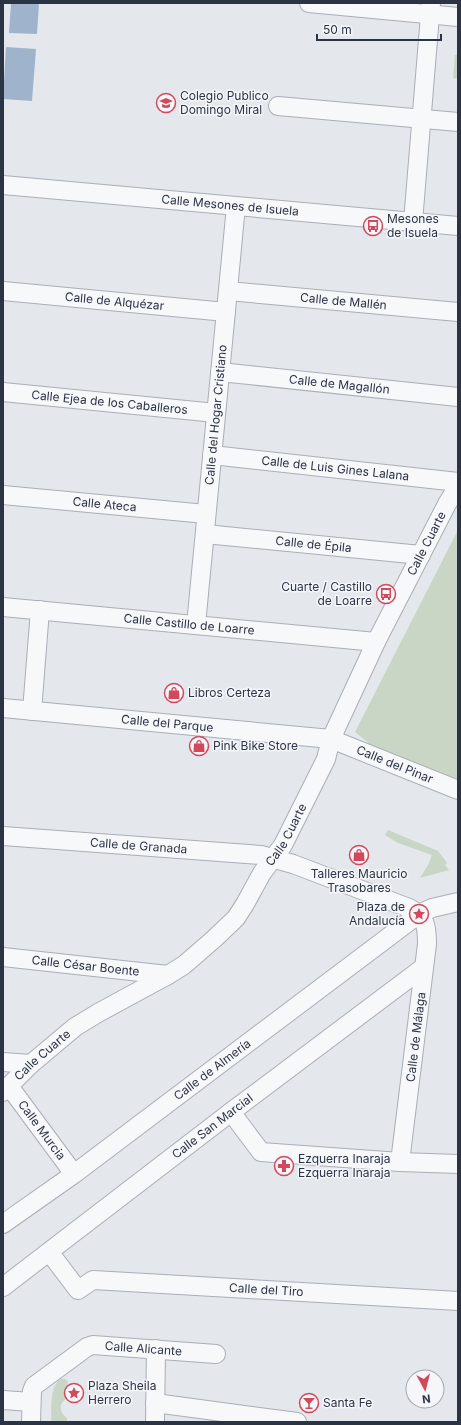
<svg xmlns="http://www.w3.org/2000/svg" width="461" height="1425" font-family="Inter,sans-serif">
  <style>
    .green { fill: #c9d6c5 }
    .water { fill: #9fb4cc }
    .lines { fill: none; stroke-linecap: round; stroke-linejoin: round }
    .minor-casing { stroke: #a9aeb7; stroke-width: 20 }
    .minor { stroke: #f7f8fa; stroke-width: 18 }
    .labels { text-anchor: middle; stroke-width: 3; stroke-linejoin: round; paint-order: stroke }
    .poi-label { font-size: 12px; fill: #2b3445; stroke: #f4f6f9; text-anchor: start }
    .street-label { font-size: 12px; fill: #2b3445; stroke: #f4f6f9 }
  </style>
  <rect width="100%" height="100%" fill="#e4e7ec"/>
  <g class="green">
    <polygon points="455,55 458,55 458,79 453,78"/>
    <polygon points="458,530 458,782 376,749 355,732"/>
    <polygon points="388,830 438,851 447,863 445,865 449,870 420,878 428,865 432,855 398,843 385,835"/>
    <path d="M60,1379H65L68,1381L67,1398C58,1404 59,1412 67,1418V1422H51C52,1409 49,1388 60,1379Z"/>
  </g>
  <g class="water">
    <polygon points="11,3 39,3 37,34 9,33"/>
    <polygon points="6,47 36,49 32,101 3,99"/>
  </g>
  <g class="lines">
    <g class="minor-casing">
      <g id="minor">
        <polyline points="309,3 458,17"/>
        <polyline points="278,106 458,122"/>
        <path id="s1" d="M3,185L458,226"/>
        <polyline points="413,222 431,3"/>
        <path id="s2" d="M3,291L226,312"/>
        <path id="s3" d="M228,291L458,312"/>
        <path id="s4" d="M220,372L458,397"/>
        <path id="s5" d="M3,392L216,413"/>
        <path id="s6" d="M212,455L458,482"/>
        <path id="s7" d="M3,495L206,514"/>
        <path id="s8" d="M205,534L421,555"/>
        <path id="s9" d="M3,607L376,642"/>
        <path id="s10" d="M196,625L236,206"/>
        <path id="s11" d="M3,708L331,739L458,790"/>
        <polyline points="32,711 40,610"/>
        <path id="s12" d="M3,836L261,855L293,864L409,908C426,916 427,927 427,944L400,1162"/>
        <path id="s13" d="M3,957L168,975"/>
        <polyline points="3,1062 31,1064"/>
        <path id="s14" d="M9,1086L74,1174"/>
        <path id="s15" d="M3,1092L31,1064L75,1027L98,1013L168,975L184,965L214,939L236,918L245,904L262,873L283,845L326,759L331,739L376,642L447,504L458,486"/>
        <polyline points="231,1112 261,1152 400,1162 458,1164"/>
        <path id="s16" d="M3,1224L74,1174L419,914L432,908L458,902"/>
        <path id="s17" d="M50,1253L78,1290L93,1280L458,1301"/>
        <path id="s18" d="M3,1287L231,1112L424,967"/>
        <polyline points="3,1400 31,1402"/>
        <polyline points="155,1403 297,1422"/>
        <path id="s19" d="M31,1422L32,1391L34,1386L87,1347L93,1345L216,1354"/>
        <polyline points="155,1422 156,1349"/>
      </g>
    </g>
    <use href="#minor" class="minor"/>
  </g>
  <defs>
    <g id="school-ring" transform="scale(1)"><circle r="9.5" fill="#f4f6f9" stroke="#d1495b" stroke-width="1.5"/><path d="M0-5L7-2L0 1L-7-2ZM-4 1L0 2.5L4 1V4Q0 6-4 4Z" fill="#d1495b"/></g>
    <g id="bus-ring" transform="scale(1)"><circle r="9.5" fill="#f4f6f9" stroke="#d1495b" stroke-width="1.5"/><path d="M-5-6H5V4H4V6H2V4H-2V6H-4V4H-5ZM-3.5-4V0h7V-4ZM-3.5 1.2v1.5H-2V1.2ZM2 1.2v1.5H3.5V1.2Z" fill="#d1495b"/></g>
    <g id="shop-ring" transform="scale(1)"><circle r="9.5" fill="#f4f6f9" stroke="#d1495b" stroke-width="1.5"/><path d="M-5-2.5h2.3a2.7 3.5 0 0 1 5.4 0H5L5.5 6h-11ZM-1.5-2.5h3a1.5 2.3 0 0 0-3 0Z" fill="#d1495b"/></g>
    <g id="sight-ring" transform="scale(1)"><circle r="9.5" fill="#f4f6f9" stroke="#d1495b" stroke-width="1.5"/><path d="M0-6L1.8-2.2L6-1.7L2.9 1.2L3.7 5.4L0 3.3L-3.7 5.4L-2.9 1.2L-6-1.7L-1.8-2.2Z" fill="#d1495b"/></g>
    <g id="pharmacy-ring" transform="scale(1)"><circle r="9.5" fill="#f4f6f9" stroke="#d1495b" stroke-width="1.5"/><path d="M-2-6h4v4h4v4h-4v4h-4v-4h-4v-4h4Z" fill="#d1495b"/></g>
    <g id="bar-ring" transform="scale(1)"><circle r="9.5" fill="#f4f6f9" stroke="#d1495b" stroke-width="1.5"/><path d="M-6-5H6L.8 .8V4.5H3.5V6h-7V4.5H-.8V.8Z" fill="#d1495b"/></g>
  </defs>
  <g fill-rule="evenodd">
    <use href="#school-ring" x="166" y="103"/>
    <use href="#bus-ring" x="373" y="226"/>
    <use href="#bus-ring" x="386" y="594"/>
    <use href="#shop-ring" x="174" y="693"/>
    <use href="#shop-ring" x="199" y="746"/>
    <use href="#shop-ring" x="359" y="855"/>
    <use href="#sight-ring" x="419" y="914"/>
    <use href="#pharmacy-ring" x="284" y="1166"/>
    <use href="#sight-ring" x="74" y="1393"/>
    <use href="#bar-ring" x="309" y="1403"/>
  </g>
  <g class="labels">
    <g class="poi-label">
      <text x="180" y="100">Colegio Publico<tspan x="180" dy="14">Domingo Miral</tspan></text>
      <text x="387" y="223">Mesones<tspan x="387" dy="14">de Isuela</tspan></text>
      <text x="372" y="591" text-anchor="end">Cuarte / Castillo<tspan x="372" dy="14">de Loarre</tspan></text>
      <text x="188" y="697">Libros Certeza</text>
      <text x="213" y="750">Pink Bike Store</text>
      <text x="359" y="878" text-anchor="middle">Talleres Mauricio<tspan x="359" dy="14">Trasobares</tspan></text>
      <text x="405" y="911" text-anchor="end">Plaza de<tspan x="405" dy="14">Andalucía</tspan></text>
      <text x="298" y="1163">Ezquerra Inaraja<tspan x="298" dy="14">Ezquerra Inaraja</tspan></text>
      <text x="88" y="1390">Plaza Sheila<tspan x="88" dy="14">Herrero</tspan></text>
      <text x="323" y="1407">Santa Fe</text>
    </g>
    <g class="street-label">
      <text dy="4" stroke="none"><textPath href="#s1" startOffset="228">Calle Mesones de Isuela</textPath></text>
      <text dy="4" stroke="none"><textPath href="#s2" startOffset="112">Calle de Alquézar</textPath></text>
      <text dy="4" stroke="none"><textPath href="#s3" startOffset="116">Calle de Mallén</textPath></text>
      <text dy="4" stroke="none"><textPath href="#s4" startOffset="120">Calle de Magallón</textPath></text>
      <text dy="4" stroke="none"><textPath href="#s5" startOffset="107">Calle Ejea de los Caballeros</textPath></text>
      <text dy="4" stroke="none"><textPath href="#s10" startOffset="211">Calle del Hogar Cristiano</textPath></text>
      <text dy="4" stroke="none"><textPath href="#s6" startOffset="124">Calle de Luis Gines Lalana</textPath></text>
      <text dy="4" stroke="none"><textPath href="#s7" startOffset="102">Calle Ateca</textPath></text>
      <text dy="4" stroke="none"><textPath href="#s15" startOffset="714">Calle Cuarte</textPath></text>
      <text dy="4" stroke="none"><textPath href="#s8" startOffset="109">Calle de Épila</textPath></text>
      <text dy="4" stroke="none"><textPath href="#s9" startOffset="187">Calle Castillo de Loarre</textPath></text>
      <text dy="4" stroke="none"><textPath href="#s11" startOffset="165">Calle del Parque</textPath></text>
      <text dy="4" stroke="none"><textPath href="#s11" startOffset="398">Calle del Pinar</textPath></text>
      <text dy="4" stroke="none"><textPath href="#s15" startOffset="390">Calle Cuarte</textPath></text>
      <text dy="4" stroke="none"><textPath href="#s12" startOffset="136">Calle de Granada</textPath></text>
      <text dy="4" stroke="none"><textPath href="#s13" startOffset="83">Calle César Boente</textPath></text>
      <text transform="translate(416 1037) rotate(-83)" y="4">Calle de Málaga</text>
      <text dy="4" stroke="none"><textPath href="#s15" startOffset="54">Calle Cuarte</textPath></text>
      <text dy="4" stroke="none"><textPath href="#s16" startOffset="260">Calle de Almería</textPath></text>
      <text dy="4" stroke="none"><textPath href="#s18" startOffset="264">Calle San Marcial</textPath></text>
      <text dy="4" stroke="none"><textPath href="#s14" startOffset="55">Calle Murcia</textPath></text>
      <text dy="4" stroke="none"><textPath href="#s17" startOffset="238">Calle del Tiro</textPath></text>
      <text dy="4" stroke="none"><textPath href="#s19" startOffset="159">Calle Alicante</textPath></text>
    </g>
  </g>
  <rect width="461" height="1425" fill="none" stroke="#2b3445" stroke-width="8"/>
  <g transform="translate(425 1389) rotate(173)"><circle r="19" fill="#f4f6f9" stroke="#a4a8b1"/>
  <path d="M0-3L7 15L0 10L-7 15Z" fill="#d1495b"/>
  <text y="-6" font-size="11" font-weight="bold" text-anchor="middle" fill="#2b3445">N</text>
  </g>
  <path d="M317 34v6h124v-6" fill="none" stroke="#2b3445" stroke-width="2"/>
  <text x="323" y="34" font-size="12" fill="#2b3445" stroke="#f4f6f9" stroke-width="3" paint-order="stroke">50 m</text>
</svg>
